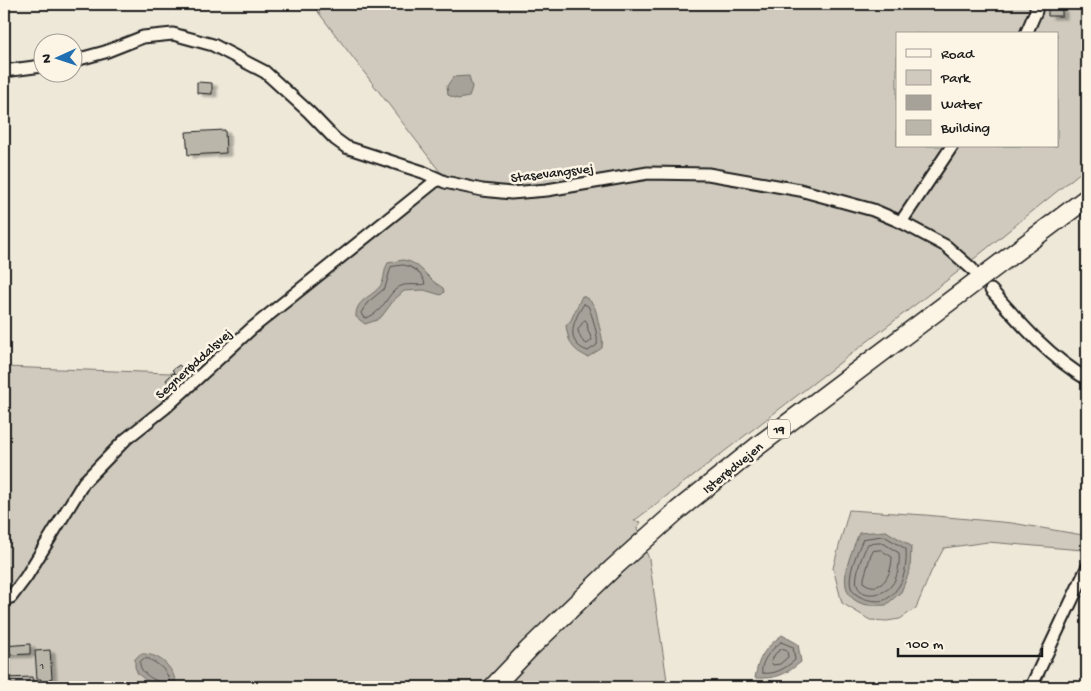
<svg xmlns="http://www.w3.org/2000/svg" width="1091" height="691" font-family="'Gochi Hand',sans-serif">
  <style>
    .green { fill: #cfcabd; stroke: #76736c; fill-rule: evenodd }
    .water { fill: #a7a299; stroke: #6f6c67 }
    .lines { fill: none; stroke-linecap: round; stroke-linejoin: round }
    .shore { stroke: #54524e; stroke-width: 1 }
    .building { fill: #bab6aa; stroke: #1c1c1c; filter: url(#shadow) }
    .minor-casing { stroke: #1c1c1c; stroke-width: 15 }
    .highway-casing { stroke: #1c1c1c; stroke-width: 21 }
    .minor { stroke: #fcf5e5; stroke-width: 11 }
    .highway { stroke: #fcf5e5; stroke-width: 18 }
    .labels { text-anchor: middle; stroke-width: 5; stroke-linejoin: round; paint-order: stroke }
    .number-label { font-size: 11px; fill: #444240 }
    .shield { fill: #fcf5e5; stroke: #5f5d58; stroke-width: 1 }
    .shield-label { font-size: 12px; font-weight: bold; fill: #1c1c1c }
    .street-label { font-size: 14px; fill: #1c1c1c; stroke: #fcf5e5 }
  </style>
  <defs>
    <filter id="shadow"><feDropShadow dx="5" dy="3" stdDeviation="1" flood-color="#0004"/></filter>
  </defs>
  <rect width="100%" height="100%" fill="#eee8d9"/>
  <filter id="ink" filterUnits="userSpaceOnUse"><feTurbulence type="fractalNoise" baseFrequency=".02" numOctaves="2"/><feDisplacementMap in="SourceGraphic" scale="10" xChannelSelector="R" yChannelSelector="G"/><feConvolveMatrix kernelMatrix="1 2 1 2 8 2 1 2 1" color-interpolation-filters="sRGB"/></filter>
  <g filter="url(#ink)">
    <g class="green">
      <path d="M312,4H1087V167L959,271L634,521L641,522L637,528L649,559L668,687H4V367L197,374L444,177ZM897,34H1057V146H897Z"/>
      <polygon points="849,510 925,515 1012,523 1083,535 1087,536 1087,541 1082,550 988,542 944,548 931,572 916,608 900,619 887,621 870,620 842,603 833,568"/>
    </g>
    <g class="water">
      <polygon points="469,76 472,87 469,97 458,99 448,95 447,86 453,77"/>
      <path d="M403,260C416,262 421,269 430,278C433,282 439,285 443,288L444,292L441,295L424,290L404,291L394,300L382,316L377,320L365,324L356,317C355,298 375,297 382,283C385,276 384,269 388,263Z"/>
      <path d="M582,296C598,302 596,316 600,329C602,337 603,340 602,348L588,357C572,350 569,343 566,326L571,320Z"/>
      <path d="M886,531L911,546L910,570L901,592L886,605C879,605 870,606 863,604C831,594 851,554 859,533Z"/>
      <path d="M782,635L798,644L801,662C785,675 776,679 755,678C759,656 764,649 782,635Z"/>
      <path d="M140,654C158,653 172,665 176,683L165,687L150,683L138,674L135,667V659Z"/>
    </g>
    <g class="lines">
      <g class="shore">
        <path d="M403,265C413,266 423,274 425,284C418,286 408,283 401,286C386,293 386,311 366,318L363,317L361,313L367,303L385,288L391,267Z"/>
        <path d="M584,304L588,306C592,314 599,338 597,345L588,351C564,343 573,320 584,304Z"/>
        <path d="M585,320L587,322L588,330L592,340L587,344C582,342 579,336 578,330Z"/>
        <path d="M884,536L906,549C907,562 905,580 896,590C894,593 888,599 884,600C874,603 854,598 851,587C847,575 858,550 863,539Z"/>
        <path d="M883,543L899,553C900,563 898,578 891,586C884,595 861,599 857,585C854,576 863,552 868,544Z"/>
        <path d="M881,550L892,557C892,572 883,595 864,583V578L871,554L873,551Z"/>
        <path d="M781,642L793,647L795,660C786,668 775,675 762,673C760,661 772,649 781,642Z"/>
        <polygon points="782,649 787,651 788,657 780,664 773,665 771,662 775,654"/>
        <path d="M149,659C158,664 167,670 169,680L165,684C156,681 139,674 140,662L143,659Z"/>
      </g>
    </g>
    <g class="building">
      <polygon points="1048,8 1062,9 1062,16 1048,16"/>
      <polygon points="197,82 212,83 212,94 197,93"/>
      <polygon points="225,130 226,153 188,155 186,132"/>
      <polygon points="179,365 191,376 182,384 177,378 170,385 166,380 173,373 176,374 172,370"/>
      <polygon points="30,644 30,654 5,655 6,678 32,677 33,687 4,687 4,646"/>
      <polygon points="50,650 52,678 49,679 49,684 41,685 41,679 37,679 35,651"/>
    </g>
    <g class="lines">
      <g class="minor-casing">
        <g id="minor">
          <polyline points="1026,34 1036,11 1036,4"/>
          <polyline points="72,61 105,52 143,37 173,34 213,45 265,72 309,112 335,139 346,147 423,172 445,182 482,190 511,193 547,190 648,173 708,174 800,190 873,210 901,222 946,246 972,269"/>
          <polyline points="4,71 42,66"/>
          <polyline points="901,222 952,146"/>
          <path d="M991,290C1021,324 1048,356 1087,379"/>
          <polyline points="4,599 11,597 26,577 84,482 126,439 165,408 251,329 438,179"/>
          <polyline points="1031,687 1087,568"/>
        </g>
      </g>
      <g class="highway-casing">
        <polyline id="highway" points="493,687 529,649 612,569 678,510 759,445 1087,198"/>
      </g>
      <use href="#minor" class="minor"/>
      <use href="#highway" class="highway"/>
    </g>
  </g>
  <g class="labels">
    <g class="number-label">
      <text x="42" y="669">1</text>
    </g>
    <rect class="shield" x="768" y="419.5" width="22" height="19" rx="4"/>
    <g class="shield-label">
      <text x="779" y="433">19</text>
    </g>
    <g class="street-label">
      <text transform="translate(552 172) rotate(-7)" y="5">Stasevangsvej</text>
      <text transform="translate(193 363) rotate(-42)" y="5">Segnerøddalsvej</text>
      <text transform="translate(732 467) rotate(-39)" y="5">Isterødvejen</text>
    </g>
  </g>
  <rect width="1091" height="691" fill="none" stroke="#fcf5e5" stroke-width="20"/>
  <rect x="10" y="10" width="1071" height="671" fill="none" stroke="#1c1c1c" stroke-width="2" filter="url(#ink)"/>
  <rect x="896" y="32" width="162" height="115" fill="#fcf5e5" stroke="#a29e95"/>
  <rect x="906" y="49" width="25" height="8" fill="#fcf5e5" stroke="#a29e95"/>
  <text x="941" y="58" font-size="15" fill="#1c1c1c">Road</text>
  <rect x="906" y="70" width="25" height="15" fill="#cfcabd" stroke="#a29e95"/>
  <text x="941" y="82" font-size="15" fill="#1c1c1c">Park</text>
  <rect x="906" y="95" width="25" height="15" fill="#a7a299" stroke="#a29e95"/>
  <text x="941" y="108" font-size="15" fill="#1c1c1c">Water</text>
  <rect x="906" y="120" width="25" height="15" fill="#bab6aa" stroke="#a29e95"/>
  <text x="941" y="132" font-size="15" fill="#1c1c1c">Building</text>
  <g transform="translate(58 58) rotate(267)"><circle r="24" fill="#fcf5e5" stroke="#a29e95"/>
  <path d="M0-4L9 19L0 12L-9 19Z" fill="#1f6fb2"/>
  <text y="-8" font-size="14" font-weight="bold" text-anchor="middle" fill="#1c1c1c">N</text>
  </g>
  <path d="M898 648v8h144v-8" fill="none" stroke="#1c1c1c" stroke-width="2.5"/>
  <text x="906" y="648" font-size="15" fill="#1c1c1c" stroke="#fcf5e5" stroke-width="4" paint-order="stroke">100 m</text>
</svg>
